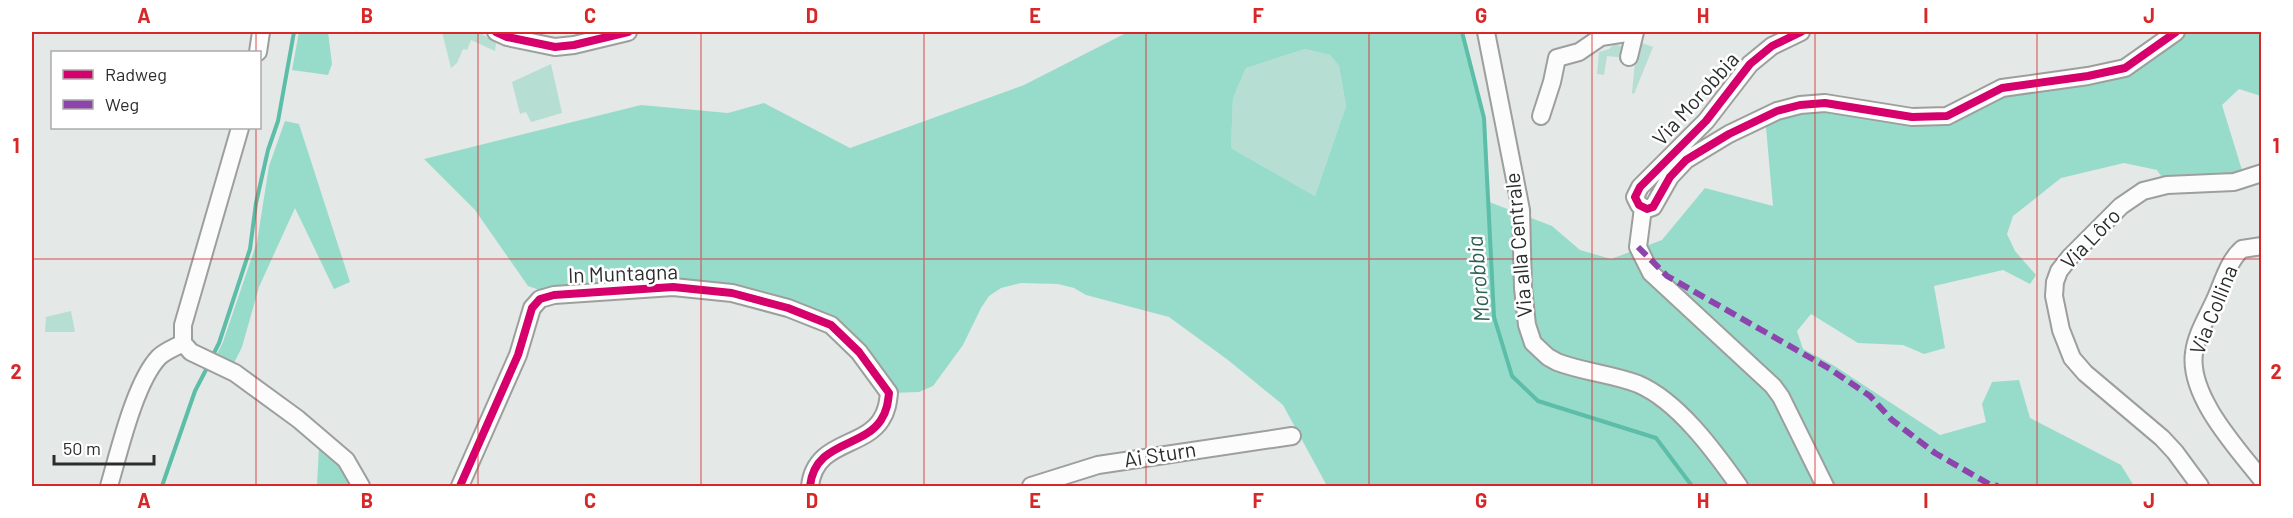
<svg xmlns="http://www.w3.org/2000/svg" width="2293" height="518" font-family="Barlow,sans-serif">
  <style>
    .green { fill: #b6ded2 }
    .forest { fill: #97dcca; fill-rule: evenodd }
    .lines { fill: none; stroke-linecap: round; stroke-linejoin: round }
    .stream { stroke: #5cbda8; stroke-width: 4 }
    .minor-casing { stroke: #9c9f9d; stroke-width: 20 }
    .minor { stroke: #fbfcfb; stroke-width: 16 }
    .quiet { stroke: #8e44ad; stroke-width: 6; stroke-dasharray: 12 6; stroke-linecap: butt }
    .cycleway-casing { stroke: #fff; stroke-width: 11 }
    .cycleway { stroke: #d6006c; stroke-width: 8 }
    .grid { fill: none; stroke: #d62828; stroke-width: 1.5; stroke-opacity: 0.55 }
    .labels { text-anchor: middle; stroke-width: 5; stroke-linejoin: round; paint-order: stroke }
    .street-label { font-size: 21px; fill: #2b2d2c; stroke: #fff }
    .water-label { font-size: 22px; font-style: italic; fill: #2d6052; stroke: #fff }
    .neatline { fill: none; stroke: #d62828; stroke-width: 2 }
    .grid-label { font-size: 20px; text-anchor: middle; font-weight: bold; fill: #d62828 }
  </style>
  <rect width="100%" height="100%" fill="#e4e8e6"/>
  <g class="green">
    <polygon points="442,32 479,32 496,43 495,51 471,40 467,50 463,49 457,63 451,68"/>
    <polygon points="1637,41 1653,47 1634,94 1632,93"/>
    <polygon points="1614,44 1624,47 1626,58 1607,56 1604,75 1597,74 1599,52 1609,49"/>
    <polygon points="1305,49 1330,55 1339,66 1346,106 1315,196 1231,148 1233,98 1246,68"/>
    <polygon points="551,64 562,113 531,122 526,112 520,114 512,82"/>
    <polygon points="71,311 75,332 45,332 46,317"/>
  </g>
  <g class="forest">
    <polygon points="299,32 328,32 332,64 328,75 292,70"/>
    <path d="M1128,32H1462L1484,118L1489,202L1552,226L1580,250L1611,259L1662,240L1705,188L1773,206L1765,116L1790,107L1927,118L1992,92L2116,71L2177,32H2261V96L2239,89L2222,105L2245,180L2167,185L2157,170L2124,163L2061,178L2013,216L2007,234L2015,251L2036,275L2030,284L2003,270L1934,286L1945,348L1924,354L1903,345L1858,343L1811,314L1797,331L1803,349L1833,365L1940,435L1986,422L1982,404L1992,382L2019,380L2030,418L2121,465L2134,486H1327L1283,405L1228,360L1169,317L1086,295L1074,288L1058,284L1021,283L1001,288L989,296L981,308L963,345L933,386L919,392L889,393L846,339L732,293L554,295L528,286L475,210L424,159L641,105L728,113L764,103L850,148L1024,85ZM1305,49L1330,55L1339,66L1346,106L1315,196L1231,148L1233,98L1246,68Z"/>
    <polygon points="285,121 299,124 350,282 334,289 295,208 259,287 242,347 234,363 216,356 223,342 257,242 269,166"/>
    <polygon points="319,446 344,467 354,486 317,486"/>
  </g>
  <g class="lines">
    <g class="stream">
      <polyline points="1462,32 1484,118 1494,317 1512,376 1538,401 1656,438 1692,486"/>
      <polyline points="212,357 219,343 250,249 256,203 268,150 278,121 294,32"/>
      <polyline points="162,486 195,391 209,364"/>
    </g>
    <g class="minor-casing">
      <g id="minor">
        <polyline points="496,32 507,37 555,47 574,45 628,32"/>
        <path d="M1486,32L1521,210L1523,288L1527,325L1533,343L1548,357L1557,362C1583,372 1612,374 1638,384C1678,401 1715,452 1739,486"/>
        <polyline points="1801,32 1772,46 1750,64 1706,121 1640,187 1635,197 1639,205 1647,209 1653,207 1670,177 1686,160 1729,134 1777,111 1800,105 1825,103 1912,117 1947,116 2002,88 2088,76 2125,68 2176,32"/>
        <polyline points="258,52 261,32"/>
        <polyline points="1629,57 1635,32"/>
        <polyline points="1541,116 1552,82 1557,58 1579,52 1601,37 1633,32"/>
        <polyline points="240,128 183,325 183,343 191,352 235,373 298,419 346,460 361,486"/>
        <polyline points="1643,208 1638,247 1651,273 1773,386 1781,397 1825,486"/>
        <path d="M2262,246L2242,249C2228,261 2222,285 2214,302C2207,317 2196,335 2194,353C2188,396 2237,448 2262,480"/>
        <path d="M109,486C119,452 135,382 159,357C165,351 176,347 183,343"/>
        <path d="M460,486L518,355L532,308L540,299L554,295L673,287L732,293L788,308L831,325L859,352L889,393C888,402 887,411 881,420C863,448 815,441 810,486"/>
        <polyline points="1031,486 1098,465 1292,436"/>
        <polyline points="2200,486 2175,452 2162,438 2085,373 2072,358 2061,330 2054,296 2055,282 2059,271 2070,257 2121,206 2143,191 2167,185 2234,182 2262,173"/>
      </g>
    </g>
    <use href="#minor" class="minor"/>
    <polyline class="quiet" points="1638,247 1667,276 1830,369 1870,396 1892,420 1935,453 1989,484 1998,486"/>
    <g class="cycleway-casing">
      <g id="cycleway">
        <polyline points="496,32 507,37 555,47 574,45 628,32"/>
        <polyline points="1801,32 1772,46 1750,64 1706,121 1640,187 1635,197 1639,205 1647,209 1653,207 1670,177 1686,160 1729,134 1777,111 1800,105 1825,103 1912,117 1947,116 2002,88 2088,76 2125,68 2176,32"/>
        <path d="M460,486L518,355L532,308L540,299L554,295L673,287L732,293L788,308L831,325L859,352L889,393C888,402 887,411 881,420C863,448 815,441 810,486"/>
      </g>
    </g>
    <use href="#cycleway" class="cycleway"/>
  </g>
  <path class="grid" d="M256,32V52M478,32V486M701,32V486M924,32V486M1146,32V486M1369,32V486M1592,32V486M1815,32V486M2037,32V486M256,128V486M32,259H2262"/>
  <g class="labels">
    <g class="street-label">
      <text transform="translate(1696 99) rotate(-48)" y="7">Via Morobbia</text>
      <text transform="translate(2091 239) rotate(-46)" y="7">Via Lôro</text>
      <text transform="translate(1519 245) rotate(-95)" y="7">Via alla Centrale</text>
      <text transform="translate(623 274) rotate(-2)" y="7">In Muntagna</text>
      <text transform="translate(2214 310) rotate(-68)" y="7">Via Collina</text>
      <text transform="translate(1160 455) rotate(-9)" y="7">Ai Sturn</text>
    </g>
    <g class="water-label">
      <text transform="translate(1478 279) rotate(-95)" y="8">Morobbia</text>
    </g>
  </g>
  <rect width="2293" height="518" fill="none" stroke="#ffffff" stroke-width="66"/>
  <rect x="51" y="51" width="210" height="78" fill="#ffffff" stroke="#aaabab" stroke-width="1.5"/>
  <rect x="63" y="70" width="30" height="9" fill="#d6006c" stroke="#aaabab" stroke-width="1.5"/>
  <text x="105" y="81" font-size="18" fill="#2b2d2c">Radweg</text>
  <rect x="63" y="100" width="30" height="9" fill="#8e44ad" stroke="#aaabab" stroke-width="1.5"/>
  <text x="105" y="111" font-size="18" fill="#2b2d2c">Weg</text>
  <path d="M54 455v9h100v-9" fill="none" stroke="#2b2d2c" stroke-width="3"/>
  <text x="63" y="455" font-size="18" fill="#2b2d2c" stroke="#ffffff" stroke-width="4.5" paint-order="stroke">50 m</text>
  <rect x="33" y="33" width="2227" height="452" class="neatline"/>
  <g class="grid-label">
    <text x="144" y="23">A</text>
    <text x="367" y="23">B</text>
    <text x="590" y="23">C</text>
    <text x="812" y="23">D</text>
    <text x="1035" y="23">E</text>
    <text x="1258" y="23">F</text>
    <text x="1481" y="23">G</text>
    <text x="1703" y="23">H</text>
    <text x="1926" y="23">I</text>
    <text x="2149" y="23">J</text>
    <text x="16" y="153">1</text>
    <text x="2276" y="153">1</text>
    <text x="16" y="379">2</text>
    <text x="2276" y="379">2</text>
    <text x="144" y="508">A</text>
    <text x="367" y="508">B</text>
    <text x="590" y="508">C</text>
    <text x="812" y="508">D</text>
    <text x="1035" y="508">E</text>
    <text x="1258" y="508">F</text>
    <text x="1481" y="508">G</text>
    <text x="1703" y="508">H</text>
    <text x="1926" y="508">I</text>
    <text x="2149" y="508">J</text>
  </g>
</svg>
